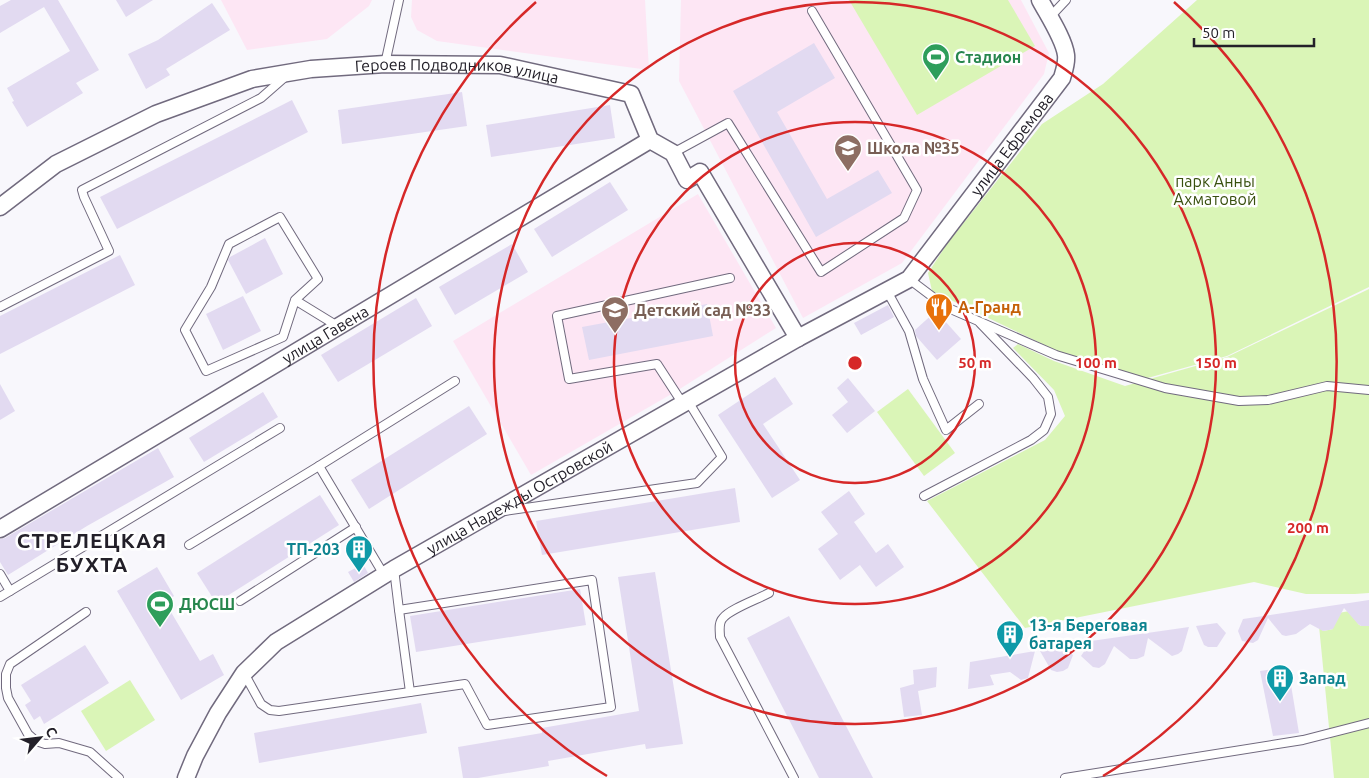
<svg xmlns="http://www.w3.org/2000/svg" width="1369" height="778" font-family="Ubuntu,sans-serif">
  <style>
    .education { fill: #fde6f4 }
    .green { fill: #daf5b7 }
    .building { fill: #e2daf1 }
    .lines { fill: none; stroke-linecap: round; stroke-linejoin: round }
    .lane-casing { stroke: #716a7e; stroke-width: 10 }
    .street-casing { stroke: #716a7e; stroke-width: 19 }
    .lane { stroke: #fff; stroke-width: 8 }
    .street { stroke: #fff; stroke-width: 16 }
    .ring { fill: none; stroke: #d62828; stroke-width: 2.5 }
    .labels { text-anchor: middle; stroke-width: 5; stroke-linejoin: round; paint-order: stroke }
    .leisure-label { font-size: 16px; font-weight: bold; fill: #27864d; stroke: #fff; text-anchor: start }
    .street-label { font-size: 16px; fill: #232029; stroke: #fff }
    .education-label { font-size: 16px; font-weight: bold; fill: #785e54; stroke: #fff; text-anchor: start }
    .park-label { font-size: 16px; fill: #39500f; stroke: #fff }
    .food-label { font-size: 16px; font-weight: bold; fill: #c56008; stroke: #fff; text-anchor: start }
    .culture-label { font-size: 16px; font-weight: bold; fill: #0d838f; stroke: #fff; text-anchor: start }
    .district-label { font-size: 21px; font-weight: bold; letter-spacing: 1px; fill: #232029; stroke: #fff }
    .centre { fill: #d62828; stroke: #fff; stroke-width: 2.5 }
    .ring-label { font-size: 15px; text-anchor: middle; font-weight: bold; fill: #d62828; stroke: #fff; stroke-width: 5; stroke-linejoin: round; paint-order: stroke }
  </style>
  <rect width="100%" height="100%" fill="#f8f7fc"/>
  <g class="education">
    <polygon points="221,0 372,0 369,6 327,39 247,50"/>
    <polygon points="412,0 645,0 649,70 437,41 417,30 411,17"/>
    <polygon points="681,0 1021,0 1049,53 1044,74 902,263 803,318 679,81"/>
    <polygon points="698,194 776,328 675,392 531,475 453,341"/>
  </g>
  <g class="green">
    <polygon points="849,0 1008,0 1035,46 917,115"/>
    <polygon points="1197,0 1369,0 1369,287 1227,356 1144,379 1057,351 932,291 928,273 947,244 1042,124 1103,84"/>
    <polygon points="1369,289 1369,593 1355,594 1306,594 1254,582 1025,628 927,501 1045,440 1065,416 1054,390 1013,348 1018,344 1054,361 1125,386 1227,357"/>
    <polygon points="908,389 955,453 924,476 877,412"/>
    <polygon points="1355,610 1358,624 1361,626 1369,625 1369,778 1334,778 1319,626 1323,631 1333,629 1333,614"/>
    <polygon points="130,680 155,720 106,751 81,711"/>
  </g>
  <g class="building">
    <polygon points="11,0 58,0 99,70 76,83 83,93 27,127 12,102 14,101 7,88 70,51 44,7 0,33 0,6"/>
    <polygon points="116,0 153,0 126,17"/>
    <polygon points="212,3 230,30 166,69 170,75 146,89 128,54 158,40"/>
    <polygon points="814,43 835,78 777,112 827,199 878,170 892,193 816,237 733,91"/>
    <polygon points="462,92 467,126 342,144 338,110"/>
    <polygon points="292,100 308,132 117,229 100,197"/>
    <polygon points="610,105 615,138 491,157 486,125"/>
    <polygon points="610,182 628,210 552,257 534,229"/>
    <polygon points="265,238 283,274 246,294 228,260 230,257"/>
    <polygon points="512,244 528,272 455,315 439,287"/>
    <polygon points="120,255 135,285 0,354 0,316"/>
    <polygon points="243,296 261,331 223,350 206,314"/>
    <polygon points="416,298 432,326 338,382 321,355"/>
    <polygon points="707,304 713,336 589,360 582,327"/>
    <polygon points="888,305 894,317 861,335 854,323"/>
    <polygon points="936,311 961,339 937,360 916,336 915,330"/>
    <polygon points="775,377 793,404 763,424 800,480 772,498 718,415"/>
    <polygon points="848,378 875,411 847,433 832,415 848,402 837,388"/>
    <polygon points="0,384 15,411 0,420"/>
    <polygon points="263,392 278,417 204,462 189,438"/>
    <polygon points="469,406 487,434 369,509 351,480"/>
    <polygon points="158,448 174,477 87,526 8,575 0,562 0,539 5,538"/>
    <polygon points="735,488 740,522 542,555 536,521"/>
    <polygon points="849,491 865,514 854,522 876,553 888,544 904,567 876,587 860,565 840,580 818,549 838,534 821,512"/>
    <polygon points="320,495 339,525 216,603 197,573"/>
    <polygon points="363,564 368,573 354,582 348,572"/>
    <polygon points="157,567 174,596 165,602 200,661 213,654 224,675 181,700 117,591"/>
    <polygon points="655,572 683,744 646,749 645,744 548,761 549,766 478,778 463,778 458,747 542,733 542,728 639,711 618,577"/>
    <polygon points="580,589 586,625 416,652 410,616"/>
    <polygon points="1369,600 1369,626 1361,626 1358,624 1344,608 1333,629 1329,630 1323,631 1310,624 1296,634 1286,636 1282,635 1268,618 1258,640 1253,643 1242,641 1238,631 1243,619"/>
    <polygon points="789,616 873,778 819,778 747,638"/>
    <polygon points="1217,623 1226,633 1217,647 1208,647 1204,645 1196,626"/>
    <polygon points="1189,627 1182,651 1178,654 1172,656 1148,638 1144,656 1137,659 1130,659 1114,646 1105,664 1099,668 1093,667 1081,656 1091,641"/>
    <polygon points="85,645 109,683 44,724 40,716 34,720 25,705 31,701 21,685"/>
    <polygon points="1063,647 1073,655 1068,668 1063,671 1057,672 1051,670 1040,651"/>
    <polygon points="1035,651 1028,678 1021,680 1010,672 990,675 994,685 968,689 970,662"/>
    <polygon points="937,667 936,687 918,691 922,715 904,717 900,688 914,684 913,670"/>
    <polygon points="1288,667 1299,733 1273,736 1260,671"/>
    <polygon points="421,703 427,733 259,763 254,733"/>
  </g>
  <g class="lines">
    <g class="lane-casing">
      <g id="lane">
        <polyline points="1049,18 1066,0"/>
        <polyline points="385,64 399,0"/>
        <polyline points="673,153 728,123 821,272 904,218 917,190 812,11"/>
        <polyline points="909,279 946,307 1056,355 1165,388 1239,401 1268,400 1327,386 1369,390"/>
        <polyline points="887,291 909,331 923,379 946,430 979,404"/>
        <polyline points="295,300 283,337 206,371 185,330 211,287 229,244 280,217 318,279 295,300 339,327"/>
        <polyline points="0,307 109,251 84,197 82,190 261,98 285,77"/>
        <polyline points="683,404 657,364 569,379 557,316 730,278"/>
        <polyline points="924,496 1031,440 1044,430 1051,414 1048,397 1033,378 980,323"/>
        <polyline points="505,511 697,483 722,457 688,401"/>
        <polyline points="189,545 319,466"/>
        <polyline points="0,574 10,591 280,428"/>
        <polyline points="384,575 319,466 455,381"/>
        <path d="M769,593C758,599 730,609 723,618C718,623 720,631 720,637L794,778"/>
        <polyline points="0,597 10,591"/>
        <polyline points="240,601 356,527"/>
        <polyline points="399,610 410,692"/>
        <polyline points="86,612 10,664 6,674 6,688 8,698 28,734 36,741 45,744 59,743 90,752 119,778"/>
        <polyline points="244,673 261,704 270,710 279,711 465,684 487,725 611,707 592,580 399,610 394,569"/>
        <polyline points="1065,778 1303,740 1369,723"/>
      </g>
    </g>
    <g class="street-casing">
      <g id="street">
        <path id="s1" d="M0,207L56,164L156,114L252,79L311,69L385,64L500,65L631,94L650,140L673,153L687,180L700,172L798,338"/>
        <path id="s2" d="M0,529L650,140"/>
        <path id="s3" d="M186,778L195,756L218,713L244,673L276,642L394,569L798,338L909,279L1062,78C1064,71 1067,63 1066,55C1064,39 1048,15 1040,0"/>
      </g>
    </g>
    <use href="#lane" class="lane"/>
    <use href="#street" class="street"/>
  </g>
  <g class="ring">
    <circle cx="855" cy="363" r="120"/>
    <circle cx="855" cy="363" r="241"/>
    <circle cx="855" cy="363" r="361"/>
    <path d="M607 776A482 482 0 0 1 536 2M1174 2A482 482 0 0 1 1103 776"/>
  </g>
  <defs>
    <g id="stadium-pin" transform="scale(1.4375)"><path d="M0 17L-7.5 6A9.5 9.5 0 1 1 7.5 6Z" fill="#2e9e5b" stroke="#fff"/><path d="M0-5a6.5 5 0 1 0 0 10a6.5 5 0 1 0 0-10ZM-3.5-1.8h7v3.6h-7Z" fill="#fff"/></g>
    <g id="school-pin" transform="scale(1.4375)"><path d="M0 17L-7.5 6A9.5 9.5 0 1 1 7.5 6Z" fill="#8d6e63" stroke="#fff"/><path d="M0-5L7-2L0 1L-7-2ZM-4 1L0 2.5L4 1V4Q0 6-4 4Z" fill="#fff"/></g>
    <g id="restaurant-pin" transform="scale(1.4375)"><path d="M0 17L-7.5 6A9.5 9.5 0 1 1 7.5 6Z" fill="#e8710a" stroke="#fff"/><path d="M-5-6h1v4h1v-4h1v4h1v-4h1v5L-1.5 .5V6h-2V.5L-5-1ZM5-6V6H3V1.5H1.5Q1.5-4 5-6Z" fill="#fff"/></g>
    <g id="building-pin" transform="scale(1.4375)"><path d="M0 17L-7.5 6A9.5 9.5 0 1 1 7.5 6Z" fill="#0f9aa8" stroke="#fff"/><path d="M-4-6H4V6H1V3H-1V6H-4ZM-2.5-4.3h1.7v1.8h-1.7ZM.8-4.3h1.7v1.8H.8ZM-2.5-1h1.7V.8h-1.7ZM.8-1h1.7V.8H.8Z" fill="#fff"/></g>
  </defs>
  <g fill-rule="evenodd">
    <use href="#stadium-pin" x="936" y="57"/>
    <use href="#school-pin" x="848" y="148"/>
    <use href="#restaurant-pin" x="939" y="307"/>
    <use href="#school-pin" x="615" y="310"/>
    <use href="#building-pin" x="359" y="549"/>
    <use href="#stadium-pin" x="160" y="604"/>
    <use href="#building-pin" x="1010" y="634"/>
    <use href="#building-pin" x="1280" y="678"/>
  </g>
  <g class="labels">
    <g class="leisure-label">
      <text x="955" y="63">Стадион</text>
      <text x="179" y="610">ДЮСШ</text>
    </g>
    <g class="street-label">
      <text dy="6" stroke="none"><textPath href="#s1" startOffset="491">Героев Подводников улица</textPath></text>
      <text dy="6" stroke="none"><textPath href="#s3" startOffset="1064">улица Ефремова</textPath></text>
      <text dy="6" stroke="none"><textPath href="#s2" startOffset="379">улица Гавена</textPath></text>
      <text dy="6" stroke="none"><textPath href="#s3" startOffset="448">улица Надежды Островской</textPath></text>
    </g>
    <g class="education-label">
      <text x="867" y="154">Школа №35</text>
      <text x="634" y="316">Детский сад №33</text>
    </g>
    <g class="park-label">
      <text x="1215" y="187">парк Анны<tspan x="1215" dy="18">Ахматовой</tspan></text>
    </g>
    <g class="food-label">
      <text x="958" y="313">А-Гранд</text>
    </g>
    <g class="culture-label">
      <text x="340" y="555" text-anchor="end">ТП-203</text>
      <text x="1029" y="631">13-я Береговая<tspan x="1029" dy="18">батарея</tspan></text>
      <text x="1299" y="684">Запад</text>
    </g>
    <g class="district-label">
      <text x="92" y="548">СТРЕЛЕЦКАЯ<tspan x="92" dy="24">БУХТА</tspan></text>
    </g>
  </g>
  <circle cx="855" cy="363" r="8" class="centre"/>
  <g class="ring-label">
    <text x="975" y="368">50 m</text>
    <text x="1096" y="368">100 m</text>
    <text x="1216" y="368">150 m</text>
    <text x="1308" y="533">200 m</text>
  </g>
  <g transform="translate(40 738) rotate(62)" stroke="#ffffff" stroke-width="4" paint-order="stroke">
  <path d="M0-4L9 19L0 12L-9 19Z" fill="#232029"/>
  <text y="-8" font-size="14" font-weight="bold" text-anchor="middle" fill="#232029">С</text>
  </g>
  <path d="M1194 38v8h120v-8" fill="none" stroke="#232029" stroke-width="2.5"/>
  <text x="1202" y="38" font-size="15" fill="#232029" stroke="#ffffff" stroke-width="4" paint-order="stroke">50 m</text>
</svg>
